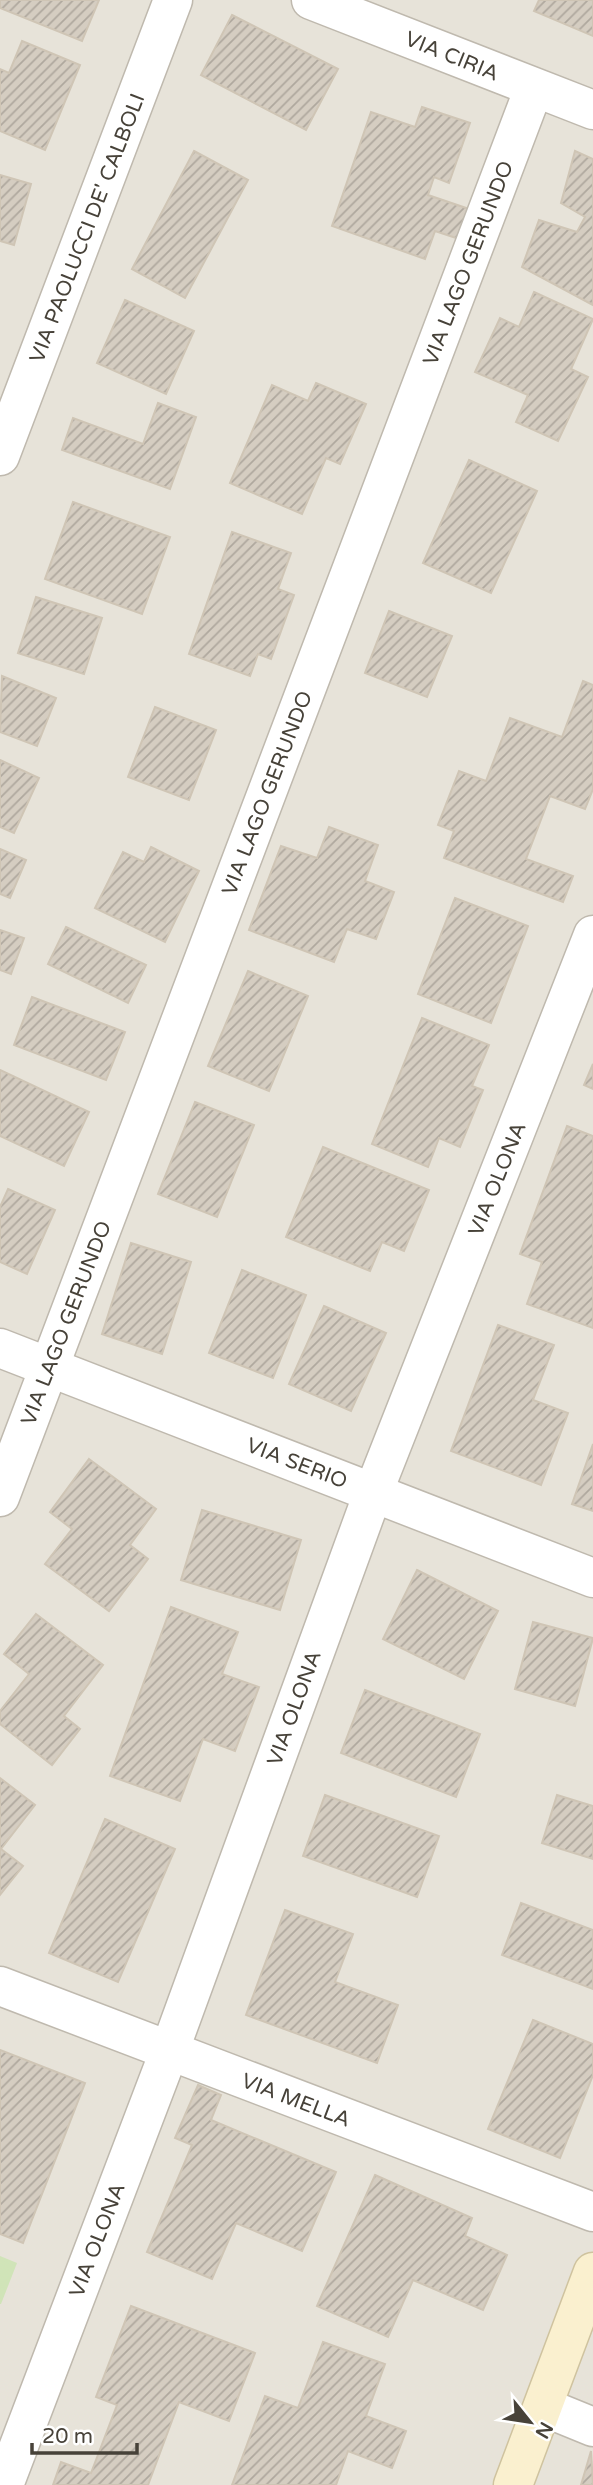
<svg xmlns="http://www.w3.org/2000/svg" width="593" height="2485" font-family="'Varela Round',sans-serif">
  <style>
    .residential { fill: #e7e3d9 }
    .garden { fill: #d0e4b8 }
    .building { fill: url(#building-hatch); stroke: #cfc5b5; stroke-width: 2 }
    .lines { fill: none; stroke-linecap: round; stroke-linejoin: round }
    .street-casing { stroke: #bfb9ae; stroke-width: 41 }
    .secondary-casing { stroke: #cfc39f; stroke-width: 41 }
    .street { stroke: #fff; stroke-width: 38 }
    .secondary { stroke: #faf0cf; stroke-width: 38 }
    .labels { text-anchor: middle; stroke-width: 6; stroke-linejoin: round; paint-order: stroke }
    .street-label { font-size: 21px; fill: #474239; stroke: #fff }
  </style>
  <defs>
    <pattern id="building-hatch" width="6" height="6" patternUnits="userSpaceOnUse" patternTransform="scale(1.75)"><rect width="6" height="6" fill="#d5cdc1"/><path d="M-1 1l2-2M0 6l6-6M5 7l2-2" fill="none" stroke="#afa89e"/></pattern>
  </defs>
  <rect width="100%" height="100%" fill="#f4f1eb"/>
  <rect class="residential" x="0" y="0" width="593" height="2485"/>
  <polygon class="garden" points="0,2256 17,2263 1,2304 0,2304"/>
  <g class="building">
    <polygon points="0,0 99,0 82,41 0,8"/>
    <polygon points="539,0 593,0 593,36 534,11"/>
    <polygon points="232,15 338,69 306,130 201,75"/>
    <polygon points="22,41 80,65 45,150 0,131 0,69 9,73"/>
    <polygon points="422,107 470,123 449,183 434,177 428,195 469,209 459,239 435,231 425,259 332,226 371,112 415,127"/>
    <polygon points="194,151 248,180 185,298 132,269"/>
    <polygon points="575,151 593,159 593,305 522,267 539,220 577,232 585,217 561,203"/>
    <polygon points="0,175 31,184 14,245 0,241"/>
    <polygon points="534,292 593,319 571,369 588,377 558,441 516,422 528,395 475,372 500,318 519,327"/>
    <polygon points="125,300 194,331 166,394 97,363"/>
    <polygon points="316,383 366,404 340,464 326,458 302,514 230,483 272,385 308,401"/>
    <polygon points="158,403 196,417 170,489 62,450 73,418 143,444"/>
    <polygon points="469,460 537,491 491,593 423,563"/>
    <polygon points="73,502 170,537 142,614 45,579"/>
    <polygon points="232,532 291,553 278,589 294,595 271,659 258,654 250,676 189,654"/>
    <polygon points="36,597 102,618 84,674 18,653"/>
    <polygon points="389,611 452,636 427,697 365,673"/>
    <polygon points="2,676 56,698 37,746 0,732"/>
    <polygon points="583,681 593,685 593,789 585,809 550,796 526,859 573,876 563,902 444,858 454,831 438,825 459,771 486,781 510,718 562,737"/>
    <polygon points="155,707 216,730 189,800 128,777"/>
    <polygon points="0,760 39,778 14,833 0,827"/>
    <polygon points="329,827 378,845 365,881 394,892 376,939 347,929 334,962 249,930 281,846 317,858"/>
    <polygon points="151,847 199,871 165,942 95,908 123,852 144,862"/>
    <polygon points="0,849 26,860 10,898 0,894"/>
    <polygon points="455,898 528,926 491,1023 418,994"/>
    <polygon points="66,927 146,965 128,1003 48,964"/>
    <polygon points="0,930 24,938 11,974 0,970"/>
    <polygon points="248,971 308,996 269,1091 208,1066"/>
    <polygon points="32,997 125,1032 106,1080 14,1045"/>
    <polygon points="422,1018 489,1045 472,1086 483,1090 460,1147 439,1138 428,1167 372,1144"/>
    <polygon points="593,1064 593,1089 584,1085"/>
    <polygon points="0,1070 89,1112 64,1166 0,1136"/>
    <polygon points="195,1102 254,1125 217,1217 158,1194"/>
    <polygon points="567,1126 593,1136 593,1328 527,1304 542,1262 520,1254"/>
    <polygon points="323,1147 429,1190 404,1251 382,1242 370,1271 286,1237"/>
    <polygon points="8,1189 55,1210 27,1274 0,1262 0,1207"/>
    <polygon points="131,1243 191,1262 162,1354 102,1334"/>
    <polygon points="242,1270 306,1295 273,1378 209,1353"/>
    <polygon points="324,1306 386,1333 351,1411 289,1384"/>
    <polygon points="498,1325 554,1345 533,1400 568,1413 541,1485 451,1451"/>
    <polygon points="593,1444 593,1511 572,1504"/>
    <polygon points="89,1459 156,1509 130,1545 148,1559 109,1611 45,1564 72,1529 50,1512"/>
    <polygon points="202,1510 301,1540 280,1610 181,1580"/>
    <polygon points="417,1570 498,1611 464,1679 383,1639"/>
    <polygon points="171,1607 238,1632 222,1674 259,1687 235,1751 203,1739 180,1801 110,1776"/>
    <polygon points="36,1614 103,1665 64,1716 80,1729 52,1765 0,1724 0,1711 29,1674 4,1654"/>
    <polygon points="533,1622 593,1638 575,1706 515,1689"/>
    <polygon points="365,1690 480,1734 456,1797 341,1753"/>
    <polygon points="0,1778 35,1805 1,1849 23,1866 0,1895"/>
    <polygon points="325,1795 439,1836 417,1897 303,1856"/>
    <polygon points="557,1795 593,1806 593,1859 542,1843"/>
    <polygon points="105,1819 175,1849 118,1982 49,1953"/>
    <polygon points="521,1903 593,1930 593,1989 502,1955"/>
    <polygon points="285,1910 353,1934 335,1982 398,2005 377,2063 246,2015"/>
    <polygon points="533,2020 593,2044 593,2075 560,2158 488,2129"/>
    <polygon points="0,2050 85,2083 23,2243 0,2234"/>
    <polygon points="198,2085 221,2095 211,2120 336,2172 302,2251 236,2223 212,2279 147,2252 192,2145 175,2138"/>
    <polygon points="375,2175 472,2218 465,2236 507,2255 483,2310 413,2280 388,2337 317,2306"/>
    <polygon points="131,2306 255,2353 229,2421 179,2402 148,2485 53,2485 61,2462 91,2473 117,2405 96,2397"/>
    <polygon points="323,2342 385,2364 366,2416 406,2431 392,2468 348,2451 336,2485 232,2485 265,2396 298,2408"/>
    <polygon points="591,2451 593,2485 581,2485"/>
  </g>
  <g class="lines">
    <g class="street-casing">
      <g id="street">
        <polyline points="311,0 593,110"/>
        <polyline points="0,456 173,0"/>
        <polyline points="0,1348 593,1578"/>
        <polyline points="0,1497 534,88"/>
        <polyline points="0,1986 593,2212"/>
        <polyline points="544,2407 593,2427"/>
        <polyline points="4,2485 169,2052 373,1493 593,935"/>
      </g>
    </g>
    <g class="secondary-casing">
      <polyline id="secondary" points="513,2485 593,2272"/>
    </g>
    <use href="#street" class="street"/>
    <use href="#secondary" class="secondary"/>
  </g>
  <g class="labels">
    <g class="street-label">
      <text transform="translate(452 56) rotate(22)" y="7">VIA CIRIA</text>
      <text transform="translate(87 228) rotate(-69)" y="7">VIA PAOLUCCI DE' CALBOLI</text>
      <text transform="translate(468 263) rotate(-69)" y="7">VIA LAGO GERUNDO</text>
      <text transform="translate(267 793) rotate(-69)" y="7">VIA LAGO GERUNDO</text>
      <text transform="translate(497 1179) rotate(-68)" y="7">VIA OLONA</text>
      <text transform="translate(66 1323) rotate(-69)" y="7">VIA LAGO GERUNDO</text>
      <text transform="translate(297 1463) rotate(21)" y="7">VIA SERIO</text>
      <text transform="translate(294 1708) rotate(-70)" y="7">VIA OLONA</text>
      <text transform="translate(296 2100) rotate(21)" y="7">VIA MELLA</text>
      <text transform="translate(97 2240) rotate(-69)" y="7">VIA OLONA</text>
    </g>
  </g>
  <g transform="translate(530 2422) rotate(120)" stroke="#ffffff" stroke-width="5" paint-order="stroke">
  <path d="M0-5L12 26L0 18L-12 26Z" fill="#474239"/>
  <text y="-10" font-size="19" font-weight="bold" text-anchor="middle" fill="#474239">N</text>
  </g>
  <path d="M32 2443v10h105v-10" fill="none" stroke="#474239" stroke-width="3.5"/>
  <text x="42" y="2443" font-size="21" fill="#474239" stroke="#ffffff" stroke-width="5" paint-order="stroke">20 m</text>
</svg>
